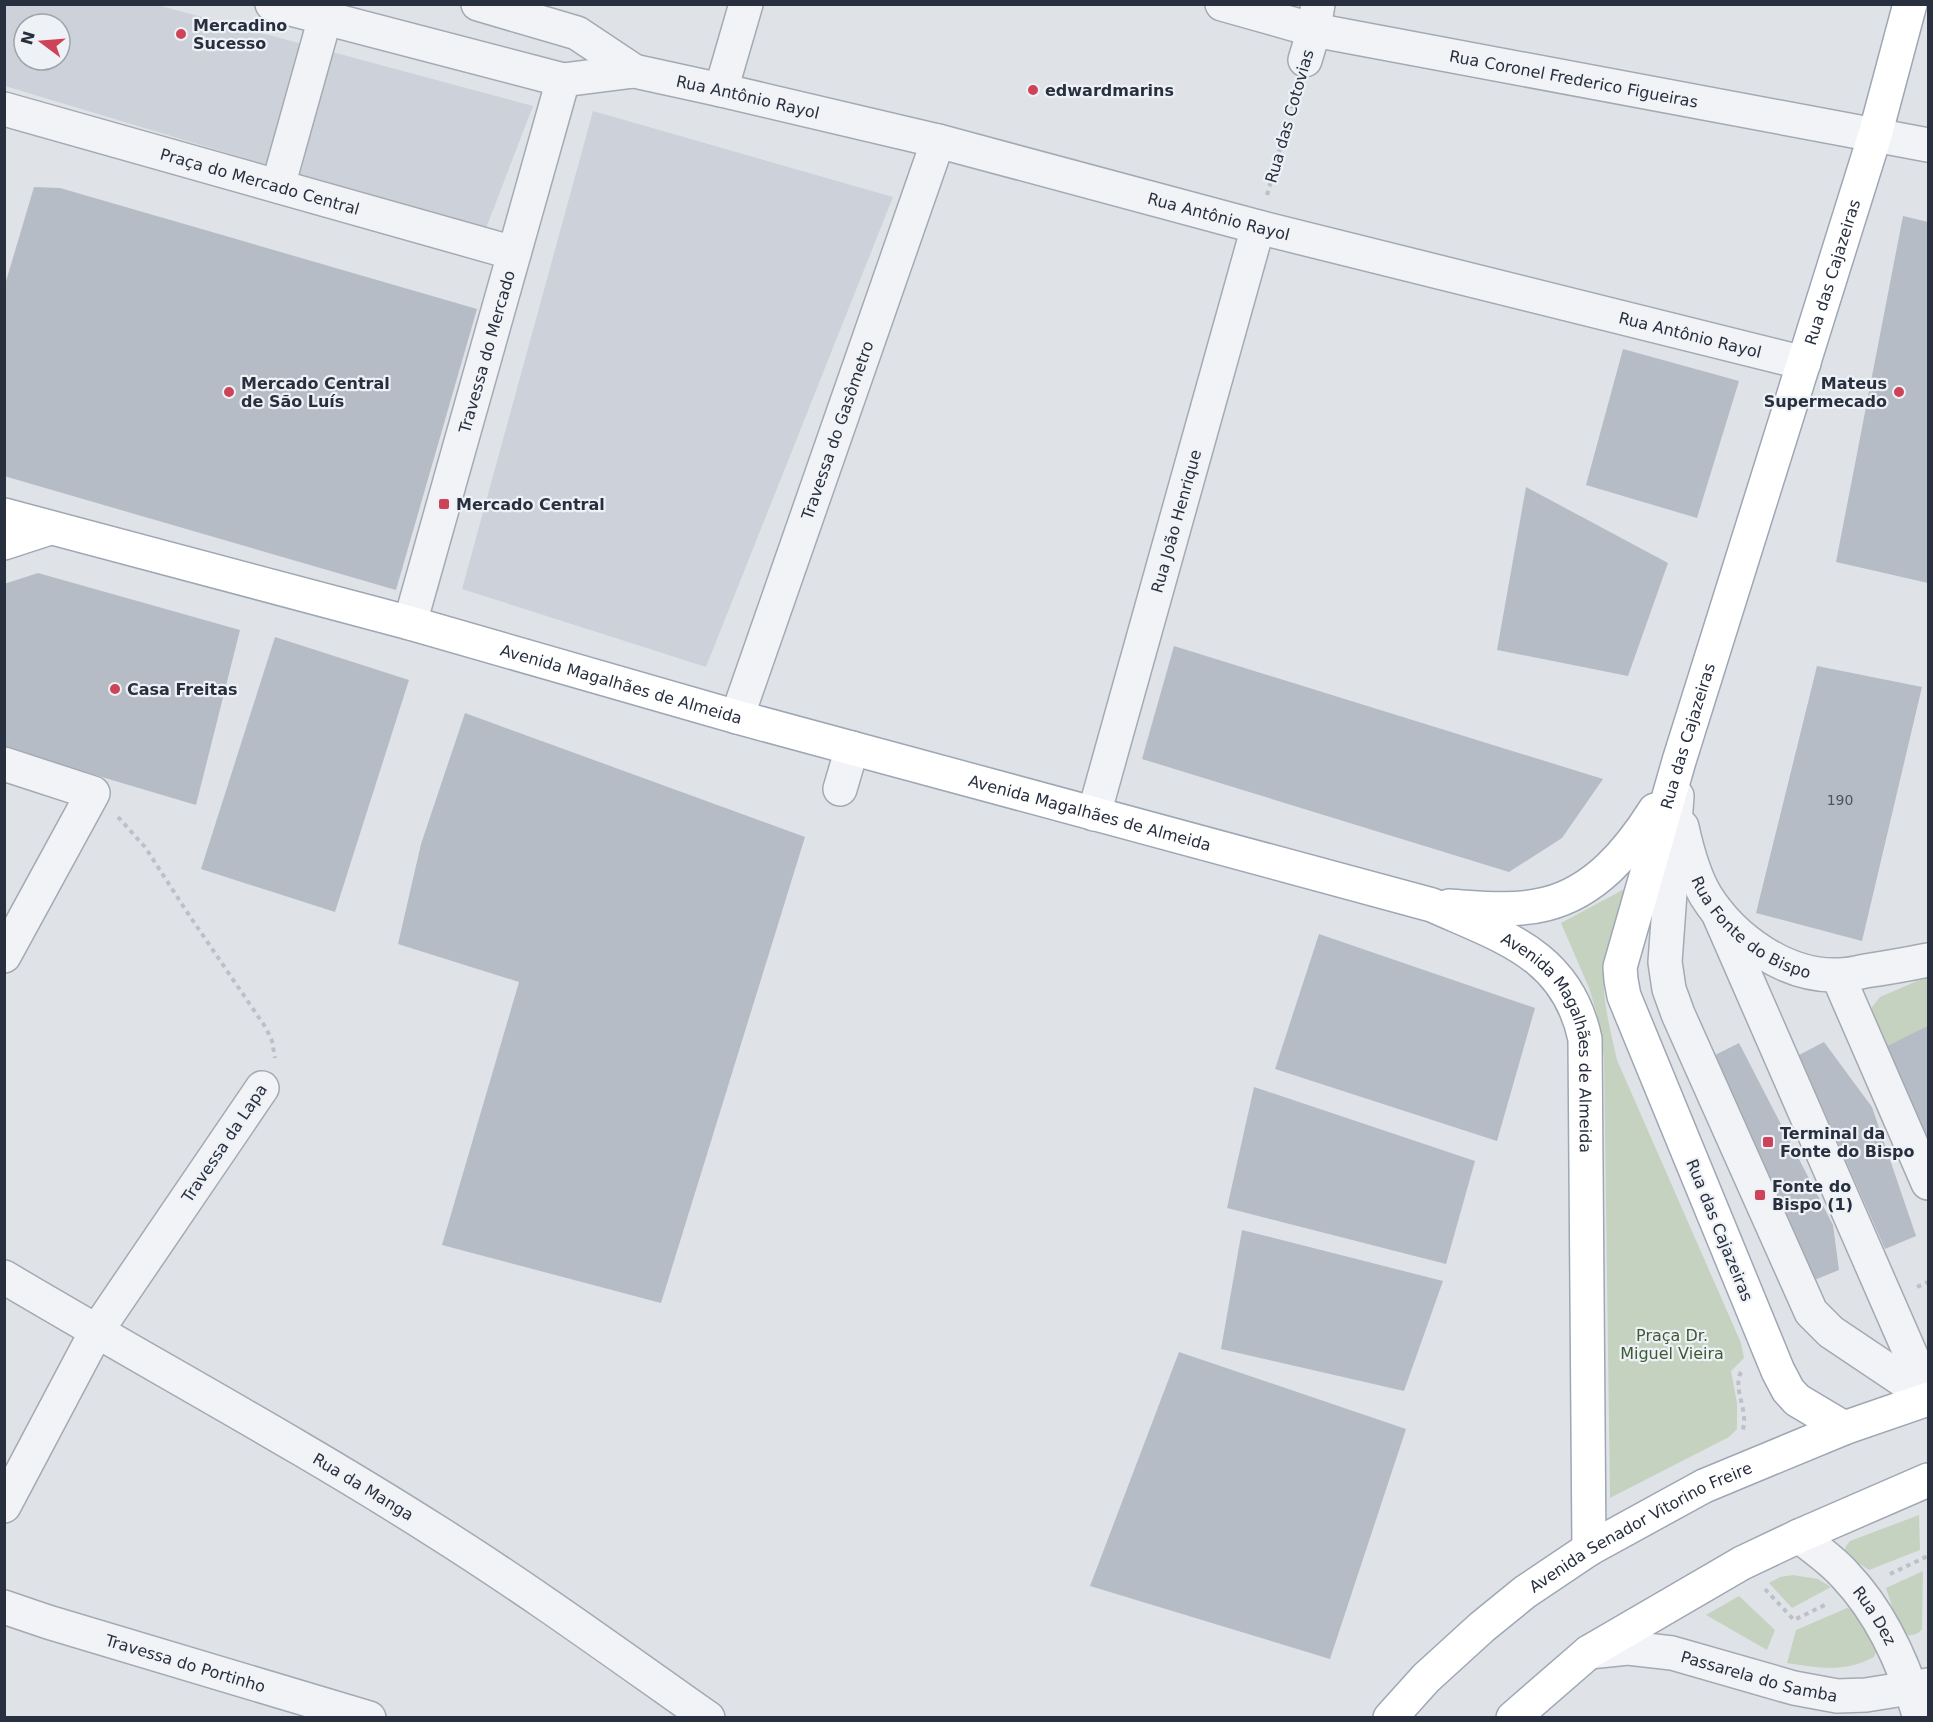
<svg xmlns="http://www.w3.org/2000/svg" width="1933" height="1722" font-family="'DejaVu Sans',sans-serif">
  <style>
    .built { fill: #cdd2da; fill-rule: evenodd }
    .green { fill: #c5d2c0 }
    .building { fill: #b6bcc5 }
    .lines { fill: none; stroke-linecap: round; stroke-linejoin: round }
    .minor-casing { stroke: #a4aab2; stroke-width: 36 }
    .major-casing { stroke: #9ea7b4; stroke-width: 36 }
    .path { stroke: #bdc0c7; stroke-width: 4; stroke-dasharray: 4.5 4.5; stroke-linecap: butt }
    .minor { stroke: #f2f3f7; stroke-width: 33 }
    .major { stroke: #fff; stroke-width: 33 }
    .poi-dot { fill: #cd4458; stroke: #eef1f6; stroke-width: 2 }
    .labels { text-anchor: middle; stroke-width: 4.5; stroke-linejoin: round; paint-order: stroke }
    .number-label { font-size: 14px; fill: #4c5360 }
    .poi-label { font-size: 16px; font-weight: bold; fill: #28303f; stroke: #eef1f6; text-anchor: start }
    .street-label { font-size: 16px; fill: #28303f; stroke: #eef1f6 }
    .park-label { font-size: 16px; fill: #3c5b35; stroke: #eef1f6 }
  </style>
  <rect width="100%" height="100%" fill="#dfe3e8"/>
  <g class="built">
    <path d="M4,5H157L533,106L485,231L5,86ZM24,24H60V60H24Z"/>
    <polygon points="593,111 893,197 706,667 462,589"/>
  </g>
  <g class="green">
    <path d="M1630,886C1620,914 1605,946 1604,976C1602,1000 1612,1037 1617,1060L1741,1343L1744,1358L1731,1371L1737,1403V1429L1729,1437L1610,1498L1604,1058L1597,1014L1589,988L1561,923Z"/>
    <polygon points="1928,978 1928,1028 1927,1026 1885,1047 1871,1019 1872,1007 1880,997 1917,981"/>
    <polygon points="1919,1515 1920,1550 1869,1570 1844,1553 1846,1546 1850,1541"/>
    <path d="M1923,1571L1922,1629C1916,1636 1911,1636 1901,1634L1886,1588Z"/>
    <polygon points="1793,1575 1818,1579 1831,1587 1792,1608 1769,1583 1780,1577"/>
    <polygon points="1739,1596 1775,1630 1767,1650 1706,1615"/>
    <path d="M1847,1608L1857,1612L1878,1647L1874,1657C1844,1673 1819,1668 1787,1663L1796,1630Z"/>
  </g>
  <g class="building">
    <polygon points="34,187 60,188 477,309 396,590 4,476 4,288"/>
    <polygon points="1903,216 1928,222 1928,583 1836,562"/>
    <polygon points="1623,349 1739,381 1697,518 1586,485"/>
    <polygon points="1526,487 1668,563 1628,676 1497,650"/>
    <polygon points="38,573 240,630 196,805 4,748 4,584"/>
    <polygon points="275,637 409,680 335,912 201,869"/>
    <polygon points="1174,646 1603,779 1562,838 1509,872 1142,759"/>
    <polygon points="1817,666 1922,687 1862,941 1756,913"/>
    <polygon points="465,713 805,837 661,1303 442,1245 519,982 398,944 421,844"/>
    <polygon points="1319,934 1535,1008 1497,1141 1275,1069"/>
    <polygon points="1927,1026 1928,1028 1928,1143 1885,1047"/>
    <polygon points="1824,1042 1872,1107 1916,1236 1885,1249 1799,1055"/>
    <polygon points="1739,1043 1833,1225 1839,1270 1807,1283 1709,1058"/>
    <polygon points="1254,1087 1475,1161 1446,1264 1227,1208"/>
    <polygon points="1242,1230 1443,1281 1404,1391 1221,1349"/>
    <polygon points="1179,1352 1406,1429 1330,1659 1090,1586"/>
  </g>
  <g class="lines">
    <g class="minor-casing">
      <g id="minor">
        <path id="s1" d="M272,4L563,80L634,71L721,90L938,141L1258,227L1804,363"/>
        <polyline points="478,4 577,33 634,71"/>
        <path id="s2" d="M1222,4L1314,30L1928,145"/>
        <polyline points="1305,60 1314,30 1318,4"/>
        <polyline points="721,90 746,4"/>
        <path id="s3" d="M4,109L514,253"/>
        <polyline points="278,186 325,18"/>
        <path id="s4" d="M410,623L563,80"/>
        <path id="s5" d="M737,717L938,141"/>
        <polyline points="4,764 93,793 4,956"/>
        <polyline points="840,789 852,748"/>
        <polyline points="1677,796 1665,962 1669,989 1678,1014 1811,1312 1831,1332 1928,1397"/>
        <path id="s6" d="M1094,814L1258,227"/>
        <path id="s7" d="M1682,827C1687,850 1694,876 1706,896C1733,939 1786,977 1838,975C1847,975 1857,973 1865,971C1886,968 1908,964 1928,960"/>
        <polyline points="1718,913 1928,1394"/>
        <polyline points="1838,976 1928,1183"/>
        <path id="s8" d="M4,1277C147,1362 294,1441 434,1530C528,1589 617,1654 708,1718"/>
        <polyline points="4,1506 96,1332 262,1088"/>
        <path id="s9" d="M1799,1536C1814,1548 1832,1560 1845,1575C1882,1614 1905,1666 1920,1718"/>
        <path id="s10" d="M4,1607L48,1622L369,1718"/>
        <path id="s11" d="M1589,1652L1628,1648L1672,1653L1794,1688L1837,1696L1866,1695L1928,1685"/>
      </g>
    </g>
    <g class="major-casing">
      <g id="major">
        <path id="s12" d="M4,515L410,623L737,717L1432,905C1503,937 1567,954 1585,1039L1589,1549"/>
        <polyline points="4,543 50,528"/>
        <path d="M1449,906C1480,908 1515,912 1546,904C1595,892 1629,851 1655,810"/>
        <path id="s13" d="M1844,1428L1797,1400L1788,1390L1778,1371L1624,996L1621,980L1620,967L1679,761L1875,135L1910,4"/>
        <path id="s14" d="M1390,1718L1426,1678L1482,1627L1525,1592L1589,1549L1704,1486L1844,1428L1928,1399"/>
        <polyline points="1513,1718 1589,1652 1742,1563 1799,1536 1928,1480"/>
      </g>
    </g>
    <g class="path">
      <polyline points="1267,195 1296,92"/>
      <polyline points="118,817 145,847 187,912 266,1028 272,1041 275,1058"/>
      <polyline points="1917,1287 1928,1282"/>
      <path d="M1741,1372C1732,1390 1750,1411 1742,1432"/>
      <polyline points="1890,1574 1928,1556"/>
      <polyline points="1765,1589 1794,1620 1827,1604"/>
    </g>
    <use href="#minor" class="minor"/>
    <use href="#major" class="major"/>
  </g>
  <g class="poi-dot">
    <circle cx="181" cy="34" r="6"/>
    <circle cx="1033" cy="90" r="6"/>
    <circle cx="229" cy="392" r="6"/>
    <circle cx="1899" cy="392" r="6"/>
    <rect x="438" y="498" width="12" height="12" rx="3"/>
    <circle cx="115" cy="689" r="6"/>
    <rect x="1762" y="1136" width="12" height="12" rx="3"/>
    <rect x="1754" y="1189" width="12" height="12" rx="3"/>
  </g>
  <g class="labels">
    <g class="number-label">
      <text x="1840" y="805">190</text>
    </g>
    <g class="poi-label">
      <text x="193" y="31">Mercadino<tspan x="193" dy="18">Sucesso</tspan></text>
      <text x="1045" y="96">edwardmarins</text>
      <text x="241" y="389">Mercado Central<tspan x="241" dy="18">de São Luís</tspan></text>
      <text x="1887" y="389" text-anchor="end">Mateus<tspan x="1887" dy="18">Supermecado</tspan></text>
      <text x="456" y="510">Mercado Central</text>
      <text x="127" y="695">Casa Freitas</text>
      <text x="1780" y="1139">Terminal da<tspan x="1780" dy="18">Fonte do Bispo</tspan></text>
      <text x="1772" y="1192">Fonte do<tspan x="1772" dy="18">Bispo (1)</tspan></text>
    </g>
    <g class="street-label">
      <text dy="6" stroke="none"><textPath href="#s2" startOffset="360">Rua Coronel Frederico Figueiras</textPath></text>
      <text dy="6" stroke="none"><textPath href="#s1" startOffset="489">Rua Antônio Rayol</textPath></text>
      <text transform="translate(1289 116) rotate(-74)" y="6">Rua das Cotovias</text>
      <text dy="6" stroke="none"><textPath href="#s3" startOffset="266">Praça do Mercado Central</textPath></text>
      <text dy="6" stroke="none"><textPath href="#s1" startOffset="975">Rua Antônio Rayol</textPath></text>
      <text dy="6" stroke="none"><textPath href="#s13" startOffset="1251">Rua das Cajazeiras</textPath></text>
      <text dy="6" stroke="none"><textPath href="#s1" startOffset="1461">Rua Antônio Rayol</textPath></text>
      <text dy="6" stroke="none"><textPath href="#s4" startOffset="282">Travessa do Mercado</textPath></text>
      <text dy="6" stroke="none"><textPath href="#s5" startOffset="304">Travessa do Gasômetro</textPath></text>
      <text dy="6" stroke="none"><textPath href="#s6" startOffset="304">Rua João Henrique</textPath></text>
      <text dy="6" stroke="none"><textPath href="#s12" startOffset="640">Avenida Magalhães de Almeida</textPath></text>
      <text dy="6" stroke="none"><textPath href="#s13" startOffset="765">Rua das Cajazeiras</textPath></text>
      <text dy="6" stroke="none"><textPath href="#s12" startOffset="1126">Avenida Magalhães de Almeida</textPath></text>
      <text dy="6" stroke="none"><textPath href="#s7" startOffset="129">Rua Fonte do Bispo</textPath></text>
      <text dy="6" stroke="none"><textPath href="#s12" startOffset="1683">Avenida Magalhães de Almeida</textPath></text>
      <text transform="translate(224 1143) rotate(-56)" y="6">Travessa da Lapa</text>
      <text transform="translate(1720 1230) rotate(68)" y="6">Rua das Cajazeiras</text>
      <text dy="6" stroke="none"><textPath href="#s8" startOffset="416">Rua da Manga</textPath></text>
      <text dy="6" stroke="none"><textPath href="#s14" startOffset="318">Avenida Senador Vitorino Freire</textPath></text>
      <text dy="6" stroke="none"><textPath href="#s9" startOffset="111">Rua Dez</textPath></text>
      <text dy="6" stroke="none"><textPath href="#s10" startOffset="190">Travessa do Portinho</textPath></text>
      <text dy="6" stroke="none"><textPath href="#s11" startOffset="174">Passarela do Samba</textPath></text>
    </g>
    <g class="park-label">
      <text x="1672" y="1341">Praça Dr.<tspan x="1672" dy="18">Miguel Vieira</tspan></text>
    </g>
  </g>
  <rect width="1933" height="1722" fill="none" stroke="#28303f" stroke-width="12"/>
  <g transform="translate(42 42) rotate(286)"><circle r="28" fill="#eef1f6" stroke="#9fa4ad" stroke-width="1.5"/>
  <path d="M0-4.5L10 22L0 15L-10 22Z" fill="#cd4458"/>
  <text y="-9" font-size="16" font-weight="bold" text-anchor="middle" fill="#28303f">N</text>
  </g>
</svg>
